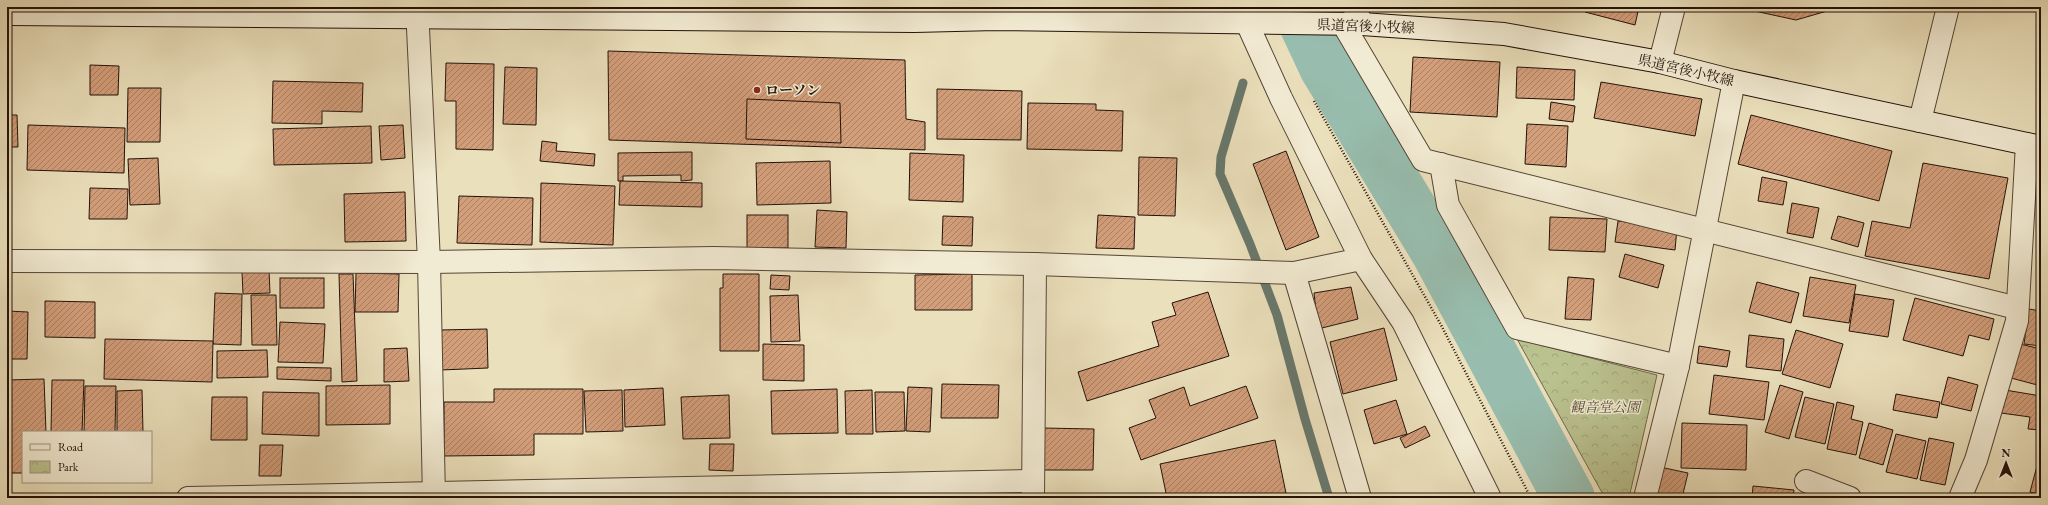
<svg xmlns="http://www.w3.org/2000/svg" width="2048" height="505" font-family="'EB Garamond','Noto Serif JP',serif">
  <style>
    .park { fill: url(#park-crowns); stroke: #6e6a4c }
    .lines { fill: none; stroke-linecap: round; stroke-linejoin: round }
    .stream { stroke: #69786c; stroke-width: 9 }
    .river { stroke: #98bdae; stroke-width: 52 }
    .building { fill: url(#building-hatch); stroke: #231109 }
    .street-casing { stroke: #554536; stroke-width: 24 }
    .secondary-casing { stroke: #231109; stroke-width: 24 }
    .path { stroke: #231109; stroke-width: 2.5; stroke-dasharray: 1 2; stroke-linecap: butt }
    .street { stroke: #f2ebd3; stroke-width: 22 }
    .secondary { stroke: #f2ebd3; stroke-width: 22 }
    .poi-dot { fill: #8f2418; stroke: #f2ebd3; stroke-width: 1.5 }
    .labels { text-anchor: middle; stroke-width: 3; stroke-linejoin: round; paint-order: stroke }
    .street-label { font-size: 14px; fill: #231109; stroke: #f2ebd3 }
    .poi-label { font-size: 14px; font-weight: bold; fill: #231109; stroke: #f2ebd3; text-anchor: start }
    .park-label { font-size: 14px; font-style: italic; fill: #584f38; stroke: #f2ebd3 }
  </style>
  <defs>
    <pattern id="park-crowns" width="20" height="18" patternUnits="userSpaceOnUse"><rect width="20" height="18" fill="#bac28f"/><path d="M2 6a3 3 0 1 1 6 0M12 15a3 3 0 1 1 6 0" fill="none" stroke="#a0a67a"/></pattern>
    <pattern id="building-hatch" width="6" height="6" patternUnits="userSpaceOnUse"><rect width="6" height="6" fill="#d39e7a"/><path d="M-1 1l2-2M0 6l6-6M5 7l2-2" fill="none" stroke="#ab7f62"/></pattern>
  </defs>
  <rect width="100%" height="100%" fill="#ebe0bc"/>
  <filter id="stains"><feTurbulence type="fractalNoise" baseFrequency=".005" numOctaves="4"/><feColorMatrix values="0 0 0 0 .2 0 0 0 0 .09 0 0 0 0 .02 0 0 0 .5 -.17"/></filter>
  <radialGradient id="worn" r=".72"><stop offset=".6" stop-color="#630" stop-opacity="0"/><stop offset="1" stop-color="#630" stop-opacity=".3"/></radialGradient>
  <polygon class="park" points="1517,339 1657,375 1629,498 1605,498"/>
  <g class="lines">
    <polyline class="stream" points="1243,83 1221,157 1220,174 1250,244 1277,315 1305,419 1329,498"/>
    <polyline class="river" points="1297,7 1325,67 1437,252 1569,498"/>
  </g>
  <g class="building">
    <polygon points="1586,7 1639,7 1635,25 1585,12"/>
    <polygon points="1736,7 1841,7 1796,20"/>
    <polygon points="608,51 905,60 906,119 925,122 925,150 609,140"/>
    <polygon points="1413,57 1500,62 1497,117 1410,112"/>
    <polygon points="446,63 494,64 493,150 456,149 456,101 445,101"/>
    <polygon points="90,65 119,66 118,95 90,95"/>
    <polygon points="505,67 537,68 536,125 503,124"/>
    <polygon points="1517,67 1575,70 1574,100 1516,98"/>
    <polygon points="273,81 363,83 362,112 322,111 322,124 272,123"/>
    <polygon points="1601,82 1702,99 1695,136 1594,118"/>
    <polygon points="128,88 161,88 160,142 127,142"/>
    <polygon points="937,89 1022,91 1021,140 937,139"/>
    <polygon points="747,99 840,103 841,143 746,139"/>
    <polygon points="1551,102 1575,106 1573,122 1549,119"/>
    <polygon points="1028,103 1096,104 1096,110 1123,111 1122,151 1027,149"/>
    <polygon points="7,115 17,115 18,147 7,147"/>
    <polygon points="1751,115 1892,151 1879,201 1738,164"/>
    <polygon points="1527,124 1568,126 1566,167 1525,164"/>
    <polygon points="28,125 125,128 124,173 27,170"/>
    <polygon points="403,125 405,158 381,160 379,126"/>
    <polygon points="371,126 372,163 274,165 273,129"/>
    <polygon points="542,141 557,143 556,151 595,154 594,166 540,161"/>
    <polygon points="1286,151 1319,237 1286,250 1253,164"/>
    <polygon points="692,152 692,180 681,181 681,175 623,176 623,181 618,181 618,153"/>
    <polygon points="910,153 964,155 963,202 909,200"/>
    <polygon points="1139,157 1177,158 1175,216 1138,215"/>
    <polygon points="158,158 160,204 130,205 128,159"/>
    <polygon points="830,161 831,203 757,205 756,163"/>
    <polygon points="1923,163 2008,178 1989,279 1865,256 1872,221 1910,228"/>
    <polygon points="1762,177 1787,182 1783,205 1758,201"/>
    <polygon points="620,181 702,183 702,207 619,205"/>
    <polygon points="541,183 615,186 613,245 540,242"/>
    <polygon points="90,188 128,189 127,219 89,219"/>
    <polygon points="405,192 406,241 345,242 344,194"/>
    <polygon points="459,196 533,198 532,245 457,243"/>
    <polygon points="1792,203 1819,208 1813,238 1787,233"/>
    <polygon points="817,210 847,212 846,248 815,247"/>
    <rect x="747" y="215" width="41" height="33"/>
    <polygon points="1098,215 1135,217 1134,249 1096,248"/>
    <polygon points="943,216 973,217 972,246 942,245"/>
    <polygon points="1838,216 1864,223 1858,247 1831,239"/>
    <polygon points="1550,217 1607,219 1605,252 1549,250"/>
    <polygon points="1618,221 1677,228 1675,250 1615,242"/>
    <polygon points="2039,247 2041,247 2041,284 2040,284"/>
    <polygon points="1625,254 1664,265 1658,288 1619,277"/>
    <polygon points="269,270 270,293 243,294 242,272"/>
    <polygon points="356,273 399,274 398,312 355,312"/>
    <polygon points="339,274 353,274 357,381 342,382"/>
    <polygon points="723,274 759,274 759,351 720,351 720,288 723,288"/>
    <polygon points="972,274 972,310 915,310 915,275"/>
    <polygon points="771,275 790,276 789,290 770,289"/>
    <polygon points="1568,277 1594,279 1591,320 1565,319"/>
    <polygon points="1810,277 1856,285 1849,323 1803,316"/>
    <rect x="280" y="278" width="44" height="30"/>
    <polygon points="1757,282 1799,293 1791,323 1749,312"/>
    <polygon points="1351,287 1358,319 1318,329 1314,293"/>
    <polygon points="1208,292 1229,356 1087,401 1078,372 1159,346 1152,322 1176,315 1172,303"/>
    <polygon points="215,293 242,294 241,345 213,344"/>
    <polygon points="1855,294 1894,300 1888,337 1849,331"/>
    <polygon points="251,295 276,295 277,345 252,345"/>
    <polygon points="798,295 800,341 771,342 770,296"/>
    <polygon points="1915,298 1994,319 1989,340 1969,335 1963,356 1903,340"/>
    <polygon points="45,301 95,302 95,338 45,337"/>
    <polygon points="2029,309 2041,311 2041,346 2024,344"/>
    <polygon points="7,311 28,312 27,359 7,359"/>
    <polygon points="280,322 325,324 323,363 278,362"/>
    <polygon points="1384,328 1397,380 1343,394 1330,342"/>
    <polygon points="487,329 488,368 441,370 440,330"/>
    <polygon points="1796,330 1843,344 1830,388 1782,374"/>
    <polygon points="1749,335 1784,339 1781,371 1746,367"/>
    <polygon points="105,339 213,341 212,382 104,379"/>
    <polygon points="763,344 804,345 804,381 763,380"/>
    <polygon points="2020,344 2041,349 2041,386 2011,378"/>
    <polygon points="1699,346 1730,351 1727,367 1697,363"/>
    <polygon points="407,348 409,381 384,382 384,349"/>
    <polygon points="267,350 268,377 217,378 217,351"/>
    <polygon points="277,367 331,368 331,381 277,379"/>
    <polygon points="1714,375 1769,382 1764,420 1709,414"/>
    <polygon points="1948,377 1978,385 1971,411 1941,404"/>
    <polygon points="44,379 46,432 23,432 23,473 11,473 9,417 7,417 7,380"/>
    <polygon points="52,380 84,380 82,432 51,432"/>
    <polygon points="942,384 999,385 998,418 941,418"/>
    <polygon points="390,385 390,424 326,425 326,386"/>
    <polygon points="1780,385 1803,392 1789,439 1765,432"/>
    <polygon points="85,386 116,386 115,432 84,432"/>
    <polygon points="1246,386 1258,418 1141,460 1129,428 1156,418 1149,400 1184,387 1190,406"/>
    <polygon points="908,387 932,388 930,432 906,431"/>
    <polygon points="663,388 665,425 625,427 624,390"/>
    <polygon points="494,389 583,389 583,434 534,434 534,455 444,456 444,402 494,402"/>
    <polygon points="837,389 838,433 772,434 771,391"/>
    <polygon points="142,390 143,432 117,432 117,391"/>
    <polygon points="622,390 623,431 586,432 584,391"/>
    <polygon points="872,390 873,434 846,434 845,391"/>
    <polygon points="2005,390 2041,396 2041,430 2028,429 2030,417 2001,413"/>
    <polygon points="263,392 319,393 319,436 262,434"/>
    <polygon points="875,392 904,392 905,431 876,432"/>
    <polygon points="1896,394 1940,402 1937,418 1893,410"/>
    <polygon points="729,395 730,438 683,439 681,397"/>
    <polygon points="212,397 247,397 247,440 211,440"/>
    <polygon points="1805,397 1834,404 1825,444 1795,437"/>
    <polygon points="1396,400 1407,434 1374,444 1364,410"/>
    <polygon points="1837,402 1854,406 1851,419 1863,422 1856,455 1827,449"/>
    <polygon points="1682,423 1747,425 1746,470 1681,468"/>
    <polygon points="1869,423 1893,430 1883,465 1859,458"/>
    <polygon points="1425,426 1430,436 1405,448 1400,438"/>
    <polygon points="1043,428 1094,429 1093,470 1043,470"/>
    <polygon points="1896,434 1926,441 1917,479 1886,472"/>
    <polygon points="1929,438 1954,443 1945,485 1920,480"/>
    <polygon points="1275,440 1287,498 1167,498 1160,464"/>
    <polygon points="710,444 734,444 733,471 709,470"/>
    <polygon points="260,445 283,445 281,476 259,476"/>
    <polygon points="2041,451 2041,495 2030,492"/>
    <polygon points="1660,467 1688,473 1682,498 1654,498"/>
    <polygon points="1753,486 1794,490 1793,498 1752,498"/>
  </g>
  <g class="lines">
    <g class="street-casing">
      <g id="street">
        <polyline points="417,7 429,262 434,498"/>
        <polyline points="1354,7 1362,24"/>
        <polyline points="1247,23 1281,98 1361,259 1403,322 1490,498"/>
        <polyline points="1343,24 1423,160 2017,308"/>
        <polyline points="1660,62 1674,7"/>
        <polyline points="1920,121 1948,7"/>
        <polyline points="1441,164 1448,205 1517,328 1678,366"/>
        <polyline points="7,261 429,262 714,258 1035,264 1294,273 1361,259"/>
        <polyline points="1294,273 1360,498"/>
        <polyline points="1806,481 1850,498"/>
        <polyline points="188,498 1033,481"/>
        <polyline points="1033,498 1035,264"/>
        <polyline points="1645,498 1678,366 1734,81"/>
        <polyline points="1960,498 1976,460 2017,321 2027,144"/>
      </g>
    </g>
    <g class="secondary-casing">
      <polyline id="secondary" points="7,14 914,21 996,19 1362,24 1504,34 1660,62 1734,81 2041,147"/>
    </g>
    <polyline class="path" points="1314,101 1441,325 1531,498"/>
    <use href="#street" class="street"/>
    <use href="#secondary" class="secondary"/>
  </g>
  <circle class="poi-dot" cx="757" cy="90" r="4"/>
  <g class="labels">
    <g class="street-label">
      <text transform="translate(1366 26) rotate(2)" y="5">県道宮後小牧線</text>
      <text transform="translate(1686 70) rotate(13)" y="5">県道宮後小牧線</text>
    </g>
    <g class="poi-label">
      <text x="765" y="95">ローソン</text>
    </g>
    <g class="park-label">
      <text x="1605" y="412">観音堂公園</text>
    </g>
  </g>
  <rect width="2048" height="505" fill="none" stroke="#ebe0bc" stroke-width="24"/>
  <rect x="8" y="8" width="2032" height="489" fill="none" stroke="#231109" stroke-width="2"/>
  <rect x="12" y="12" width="2024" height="481" fill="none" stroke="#231109"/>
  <rect x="22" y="431" width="130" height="52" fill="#f2ebd3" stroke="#9f9482"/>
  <rect x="30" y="444" width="20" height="6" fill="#f2ebd3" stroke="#9f9482"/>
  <text x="58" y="451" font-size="12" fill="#231109">Road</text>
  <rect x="30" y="461" width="20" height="12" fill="url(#park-crowns)" stroke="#9f9482"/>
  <text x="58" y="471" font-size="12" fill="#231109">Park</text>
  <g transform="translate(2006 463)" stroke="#f2ebd3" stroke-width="3" paint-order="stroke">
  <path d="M0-3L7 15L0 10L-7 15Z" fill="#231109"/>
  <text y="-6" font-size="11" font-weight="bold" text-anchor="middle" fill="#231109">N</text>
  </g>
  <rect width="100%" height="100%" filter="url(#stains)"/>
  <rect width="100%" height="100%" fill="url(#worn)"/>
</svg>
